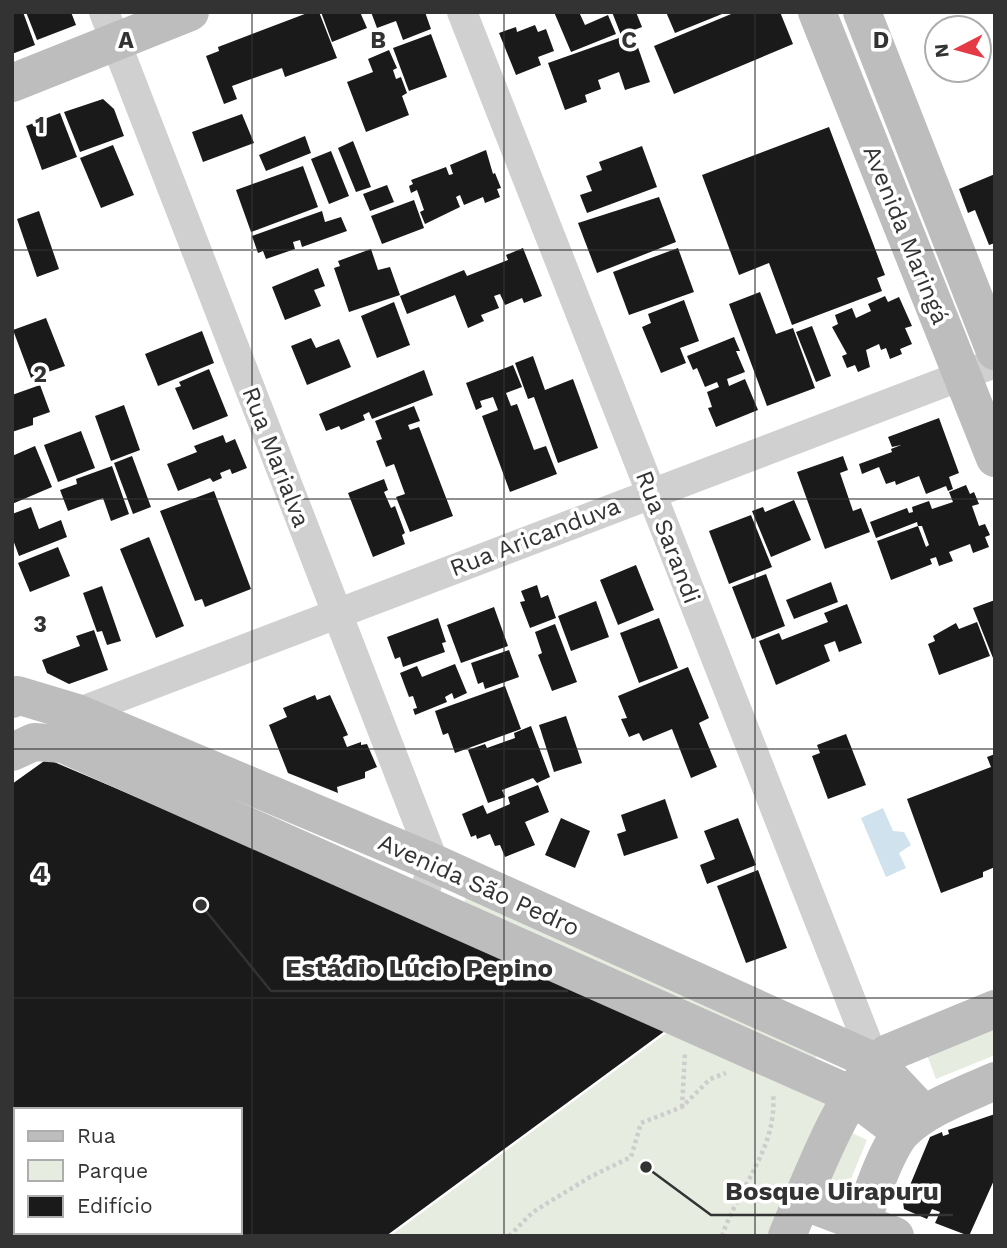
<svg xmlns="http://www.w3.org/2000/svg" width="1007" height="1248" font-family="'Work Sans',sans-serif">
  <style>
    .green { fill: #e6ecdf }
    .water { fill: #cfe2ee }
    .building { fill: #1a1a1a; fill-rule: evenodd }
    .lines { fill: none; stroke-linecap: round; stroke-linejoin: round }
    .path { stroke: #cdcdcd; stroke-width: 4.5; stroke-dasharray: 3.5 3.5; stroke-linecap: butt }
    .street { stroke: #d0d0d0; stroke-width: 30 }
    .secondary { stroke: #bdbdbd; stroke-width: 38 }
    .grid { fill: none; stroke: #333; stroke-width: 2; stroke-opacity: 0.55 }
    .labels { text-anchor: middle; stroke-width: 7; stroke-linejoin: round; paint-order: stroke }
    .street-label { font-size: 24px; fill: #333; stroke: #fff }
    .grid-label { font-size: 23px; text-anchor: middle; font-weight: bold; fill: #333; stroke: #fff; stroke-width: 7; stroke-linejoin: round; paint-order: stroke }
    .leader { fill: none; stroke: #333; stroke-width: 2.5 }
    .callout-dot { fill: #333; stroke: #fff; stroke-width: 2.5 }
    .callout-label { font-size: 26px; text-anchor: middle; font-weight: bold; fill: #333; stroke: #fff; stroke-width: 7; stroke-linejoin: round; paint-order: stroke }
  </style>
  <rect width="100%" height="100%" fill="#fff"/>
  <g class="green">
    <polygon points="466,897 817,1054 814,1062 464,903"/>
    <polygon points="676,1026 840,1098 778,1236 390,1236"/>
    <polygon points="995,1028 995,1055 936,1079 927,1055"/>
    <polygon points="848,1131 867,1140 841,1203 822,1195"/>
  </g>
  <polygon class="water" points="883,808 893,831 904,832 911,845 899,853 906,868 886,877 861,818"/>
  <g class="building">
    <polygon points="12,12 23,12 35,45 12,54"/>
    <polygon points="26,12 71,12 76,25 37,40"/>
    <polygon points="310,12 319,12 337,58 285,77 282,68 232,86 237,99 224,104 206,56 219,51 218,47"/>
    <polygon points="321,12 360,12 367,28 332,42"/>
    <polygon points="371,12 425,12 431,29 403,40 396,21 377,28"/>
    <polygon points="554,12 579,12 585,25 608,15 616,34 571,52"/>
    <polygon points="612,12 636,12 642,27 621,35"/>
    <polygon points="666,12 727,12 675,33"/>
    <polygon points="736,12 780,12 793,44 674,94 654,46"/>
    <polygon points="535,25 538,32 546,29 554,51 538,57 541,65 516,75 499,33 516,27 517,32"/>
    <polygon points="633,33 650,82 625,90 619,72 598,80 601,89 585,95 587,102 565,110 548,63"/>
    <polygon points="431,34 447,77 409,91 393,48"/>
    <polygon points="389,50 397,68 393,70 396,79 401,77 407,93 402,96 409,115 366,132 347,82 373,72 368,59"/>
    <polygon points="103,99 114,109 124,136 80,152 64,112"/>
    <polygon points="60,113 77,157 42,170 26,126"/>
    <polygon points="242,114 254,143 203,162 192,132"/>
    <polygon points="829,127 885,275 877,278 882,291 792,325 769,263 739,275 702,175"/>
    <polygon points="305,136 311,153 266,171 259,155"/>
    <polygon points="353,141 371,187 356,192 338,148"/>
    <polygon points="113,145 134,195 101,208 80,158"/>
    <polygon points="642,146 657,187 587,213 580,195 592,191 586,176 602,170 599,162"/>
    <polygon points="486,150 493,174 495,173 501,188 497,189 500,197 485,203 483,197 464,205 460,195 456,197 460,207 425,224 420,212 424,210 417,190 411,193 409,186 413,184 411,180 446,167 449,175 453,174 450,165"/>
    <polygon points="331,151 349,196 329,204 311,159"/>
    <polygon points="303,166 318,207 251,232 236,190"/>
    <polygon points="995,174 995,243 989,245 975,210 968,213 959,189"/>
    <polygon points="387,185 394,202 370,211 363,194"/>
    <polygon points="659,197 676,242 597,273 578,223"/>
    <polygon points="414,200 424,228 382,244 371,216"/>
    <polygon points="39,211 59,269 37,277 17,219"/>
    <polygon points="322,211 325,222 341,217 347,231 302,247 300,240 293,242 295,249 266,259 263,251 258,253 252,236"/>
    <polygon points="523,248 542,296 524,303 522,298 505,305 500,294 494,296 499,308 481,315 484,321 468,328 455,295 407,314 400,296 464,270 467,276 508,260 506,255"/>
    <polygon points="678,248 694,292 629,315 613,272"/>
    <polygon points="371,249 378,270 390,267 400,295 349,312 334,268 340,266 338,261"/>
    <polygon points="318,268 325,286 314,290 321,306 285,320 272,287"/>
    <polygon points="760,292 776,334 793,328 815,388 767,406 729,304"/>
    <polygon points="885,296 888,302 899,297 912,326 905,328 912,344 900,349 902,354 890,359 886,348 881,350 879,344 866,350 870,367 858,372 855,365 847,368 842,356 847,354 832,327 838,324 835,315 852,308 856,318 871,311 868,304"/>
    <polygon points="684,300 699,341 680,348 686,363 661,373 642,327 651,323 648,314"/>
    <polygon points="394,302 410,345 377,358 361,316"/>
    <polygon points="46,318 65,366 31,378 13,330"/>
    <polygon points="812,326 831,376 816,382 796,332"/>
    <polygon points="202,331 214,363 158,386 145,354"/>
    <polygon points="734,337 740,351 736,351 745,372 727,379 729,386 745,379 758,410 716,427 708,408 712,407 707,392 719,387 717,382 705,387 697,368 693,370 687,356"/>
    <polygon points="311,338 316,348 339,339 351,367 307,385 291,346"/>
    <polygon points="533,356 545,390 573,379 598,448 558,463 534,397 528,399 515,363"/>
    <polygon points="513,365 522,387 506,393 511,406 517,404 534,450 546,446 557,474 510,492 482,416 498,410 493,397 480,401 482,407 476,410 466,383"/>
    <polygon points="209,369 228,416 193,430 175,388 181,386 179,382"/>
    <polygon points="424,370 433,395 372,419 369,412 363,415 365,420 341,430 339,426 326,431 319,414"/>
    <polygon points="40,385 50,412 33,418 33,425 12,432 12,395"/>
    <polygon points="124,405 140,450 111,461 95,416"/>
    <polygon points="414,406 420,421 408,425 410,430 419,427 453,516 410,532 396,497 405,494 394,464 386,467 376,441 382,439 375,421"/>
    <polygon points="939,418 959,473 949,477 953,489 948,491 946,486 926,494 919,476 896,485 895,481 886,484 879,467 862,474 859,464 892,452 891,449 901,445 892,447 888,437"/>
    <polygon points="81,431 95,468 58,482 44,445"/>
    <polygon points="223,435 226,443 235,439 247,468 232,474 230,469 220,473 222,478 213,482 210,478 178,491 167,464 197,452 194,446"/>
    <polygon points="35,446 52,487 12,504 12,456"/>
    <polygon points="132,456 151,507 133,514 114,463"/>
    <polygon points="843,456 848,470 840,473 853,511 861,508 870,532 825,549 797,472"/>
    <polygon points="112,466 129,514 111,521 103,498 68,511 60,490 77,484 76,479"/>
    <polygon points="384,479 388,490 384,492 391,508 395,506 405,533 402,535 405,544 373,557 348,493"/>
    <path d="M966,485L970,494L974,492L979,504L972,506L979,526L985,524L990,535L985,537L989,547L973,553L970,544L949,552L953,561L939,566L936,557L930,559L932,564L891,580L877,541L918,526L917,522L876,538L870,522L907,508L909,513L913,512L912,507L929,501L932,509L953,502L949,492ZM918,526H922L929,545L926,547Z"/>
    <polygon points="214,491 251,589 205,607 202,599 195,601 160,511"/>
    <polygon points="794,500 811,540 771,557 752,511 763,507 765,512"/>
    <polygon points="31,507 39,529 61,520 67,537 19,556 12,537 12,514"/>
    <polygon points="751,515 772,567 729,584 709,531"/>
    <polygon points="149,537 184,626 156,638 120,549"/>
    <polygon points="58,547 70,576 30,592 18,563"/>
    <polygon points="636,565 654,610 618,625 600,580"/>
    <polygon points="766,574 785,626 752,639 732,587"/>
    <polygon points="831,582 838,602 794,619 786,600"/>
    <polygon points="537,585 541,598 548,595 556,618 530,628 520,602 525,601 521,591"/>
    <polygon points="102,586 121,641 107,645 102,631 97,632 83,593"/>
    <polygon points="995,600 995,663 973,608"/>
    <polygon points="596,601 609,637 571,651 558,616"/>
    <polygon points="847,604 862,643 839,652 835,641 824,645 830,661 776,685 759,641 779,633 782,640 828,622 824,613"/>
    <polygon points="494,607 508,646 461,663 447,625"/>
    <polygon points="438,618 446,642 442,643 445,652 403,667 400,657 395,659 387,637"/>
    <polygon points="659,618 678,668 639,683 620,633"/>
    <polygon points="977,622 990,656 939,675 928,644 935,641 933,636 956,623 959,629"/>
    <polygon points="555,624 577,682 552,691 538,655 542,653 535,632"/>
    <polygon points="94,630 108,670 69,684 47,673 42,660 80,646 76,636"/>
    <polygon points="509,650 519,677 485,689 483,682 478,684 471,663"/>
    <polygon points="455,664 467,693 454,699 452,693 445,697 447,702 415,715 413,709 417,708 413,696 409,697 400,673 417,666 422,677"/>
    <polygon points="688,667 709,718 699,723 717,767 691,778 672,729 643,741 639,733 629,737 621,719 627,718 618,696"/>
    <polygon points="505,686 521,729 455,753 448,733 443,735 435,711"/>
    <polygon points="315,695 317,700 330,695 348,735 343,737 347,747 361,742 361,745 367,744 377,767 365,772 365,778 337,787 338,793 288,773 269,725 287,717 283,708"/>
    <polygon points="566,716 582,763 554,772 539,725"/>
    <polygon points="531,726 550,777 537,783 533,778 502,790 505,797 488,803 468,750 485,744 487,748 515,738 514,733"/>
    <polygon points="846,734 866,785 828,799 812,756 820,753 817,745"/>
    <polygon points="995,754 995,867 983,872 983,877 941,893 907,799 991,767 987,757"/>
    <path d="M47,759L673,1025L386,1236H12V784ZM16,1110H240V1232H16Z"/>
    <polygon points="538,785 549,812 525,822 535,845 505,857 500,845 495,846 490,834 477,839 476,835 471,837 462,814 483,805 487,814 510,804 508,797"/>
    <polygon points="665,799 678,838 624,856 617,834 626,831 621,815"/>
    <polygon points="561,818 590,831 575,868 545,855"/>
    <polygon points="738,818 756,865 707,884 700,865 715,859 704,831"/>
    <polygon points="758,870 787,948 746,963 717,886"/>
    <polygon points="995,1114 995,1178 969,1236 935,1223 940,1212 932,1209 927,1219 904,1209 903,1202 930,1137 942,1132 943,1136 949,1134 948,1130"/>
  </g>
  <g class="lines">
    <g class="path">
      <polyline points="682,1107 685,1052"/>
      <polyline points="509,1236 533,1212 590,1177 631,1157 641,1123 682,1107 710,1079 726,1073"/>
      <path d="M722,1236C739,1186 778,1148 773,1093"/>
    </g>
    <g class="street">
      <polyline points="104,12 434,863 421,902"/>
      <polyline points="462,12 875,1062"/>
      <polyline points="72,723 77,713 995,363"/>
    </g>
    <g class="secondary">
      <polyline points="817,12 995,458"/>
      <polyline points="862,12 995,351"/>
      <polyline points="12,83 190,12"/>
      <polyline points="12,699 17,695 77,713 434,863 875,1062 924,1114"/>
      <polyline points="12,752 34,742 63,744 852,1095 901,1132"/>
      <polyline points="803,1201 895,1236"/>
      <path d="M787,1236C808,1187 846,1082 888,1053L995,1009"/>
      <path d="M856,1236C867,1210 885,1149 903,1131C928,1107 964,1095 995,1081"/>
    </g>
  </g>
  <path class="grid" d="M252,12V1236M504,12V1236M755,12V1236M12,250H995M12,499H995M12,749H995M12,998H995"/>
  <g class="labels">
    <g class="street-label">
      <text transform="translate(906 235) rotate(68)" y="8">Avenida Maringá</text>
      <text transform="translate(276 457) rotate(69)" y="8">Rua Marialva</text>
      <text transform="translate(535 537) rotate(-21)" y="8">Rua Aricanduva</text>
      <text transform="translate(668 537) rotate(69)" y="8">Rua Sarandi</text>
      <text transform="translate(479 885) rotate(24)" y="8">Avenida São Pedro</text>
    </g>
  </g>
  <g class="grid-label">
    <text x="126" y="48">A</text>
    <text x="378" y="48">B</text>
    <text x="629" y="48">C</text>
    <text x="881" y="48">D</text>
    <text x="40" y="133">1</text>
    <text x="40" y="382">2</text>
    <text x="40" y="632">3</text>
    <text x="40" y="882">4</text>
  </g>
  <path class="leader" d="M201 905L271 991H568M646 1167L711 1215H953"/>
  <g class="callout-dot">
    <circle cx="201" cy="905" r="7"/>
    <circle cx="646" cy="1167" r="7"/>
  </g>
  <g class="callout-label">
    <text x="419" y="977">Estádio Lúcio Pepino</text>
    <text x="832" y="1200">Bosque Uirapuru</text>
  </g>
  <rect width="1007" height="1248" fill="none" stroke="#333333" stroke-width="28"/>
  <rect x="14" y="1108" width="228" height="126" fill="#ffffff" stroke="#adadad" stroke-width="2"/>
  <rect x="28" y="1131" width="35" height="10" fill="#bdbdbd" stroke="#adadad" stroke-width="2"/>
  <text x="77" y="1143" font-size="21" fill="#333333">Rua</text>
  <rect x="28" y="1160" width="35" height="21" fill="#e6ecdf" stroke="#adadad" stroke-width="2"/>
  <text x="77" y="1178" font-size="21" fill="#333333">Parque</text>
  <rect x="28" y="1196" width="35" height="21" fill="#1a1a1a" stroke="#adadad" stroke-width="2"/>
  <text x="77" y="1213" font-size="21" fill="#333333">Edifício</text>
  <g transform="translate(958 49) rotate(264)"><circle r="33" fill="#ffffff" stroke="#adadad" stroke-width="2"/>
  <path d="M0-5L12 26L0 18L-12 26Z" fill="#e63946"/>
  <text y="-10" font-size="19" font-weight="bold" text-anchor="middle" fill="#333333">N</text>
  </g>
</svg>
